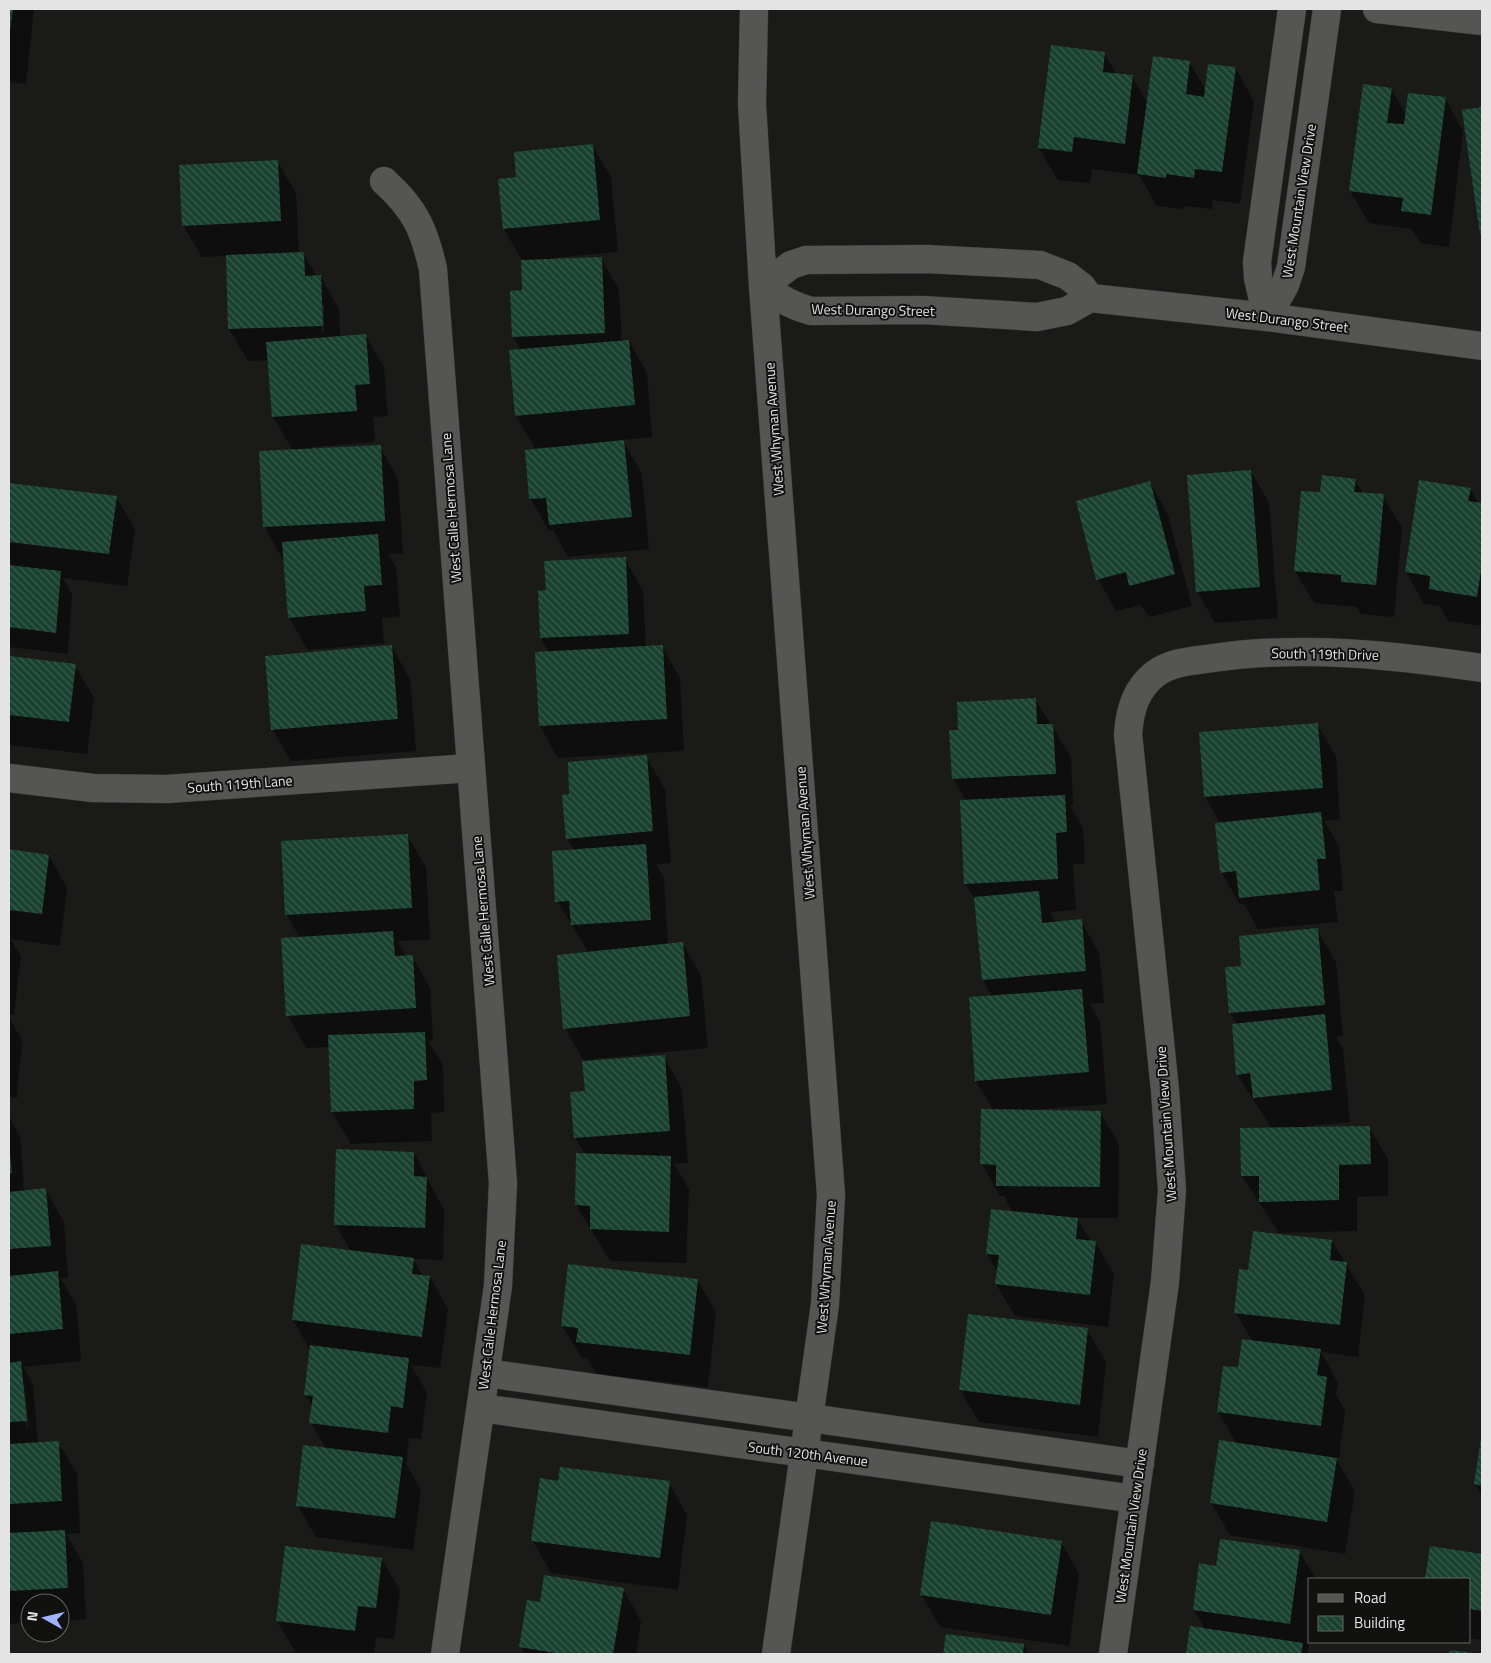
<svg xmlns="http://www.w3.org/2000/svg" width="1491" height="1663" font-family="'Titillium Web',sans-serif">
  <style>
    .shadow { fill: #0007; fill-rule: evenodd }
    .building { fill: url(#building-back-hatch) }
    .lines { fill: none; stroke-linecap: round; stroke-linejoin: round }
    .minor-casing { stroke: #363736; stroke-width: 29 }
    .minor { stroke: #555654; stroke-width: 28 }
    .labels { text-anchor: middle; stroke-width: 4; stroke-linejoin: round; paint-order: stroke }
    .street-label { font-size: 14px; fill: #e3e4e3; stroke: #111210 }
  </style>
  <defs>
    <pattern id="building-back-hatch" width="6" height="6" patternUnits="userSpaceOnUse" patternTransform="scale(1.25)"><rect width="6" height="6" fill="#194130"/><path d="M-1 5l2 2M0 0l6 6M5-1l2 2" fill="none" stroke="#3a5c4e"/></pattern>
  </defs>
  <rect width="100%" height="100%" fill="#1a1b19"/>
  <g class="shadow">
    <polygon points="9,9 34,9 26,84 9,82"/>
    <polygon points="1104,53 1117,75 1132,77 1148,104 1190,63 1206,91 1236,69 1254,101 1240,204 1213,200 1212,209 1184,206 1184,209 1157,206 1139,175 1092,169 1090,183 1058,180 1039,148"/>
    <polygon points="1391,89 1407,116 1445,98 1463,131 1449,247 1421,243 1412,229 1369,223 1350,191"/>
    <polygon points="1482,108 1482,236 1463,111"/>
    <polygon points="592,145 611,177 618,252 553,258 553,260 601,258 619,290 622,342 629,341 647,373 652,437 623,440 642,474 649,549 568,557 553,530 549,531 531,499 547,447 535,448 516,416 521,350 513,337 524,292 522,260 504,229 518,178"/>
    <path d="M277,161L296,193L299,253H303L317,277H321L339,309L340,337L365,335L384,367L388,416L373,417L375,442L312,447V450L380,447L398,479L403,553L388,554L396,567L400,616L382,618L384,643L308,650L289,618L284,558H282L264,526L293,451L273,417L268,360L248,361L229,329L227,256L202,257L183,225ZM321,303L324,306V332H322Z"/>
    <polygon points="1251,471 1269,503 1278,618 1215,623 1197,591"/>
    <polygon points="1355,480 1363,494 1383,496 1402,528 1394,617 1361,614 1357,607 1314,603 1295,571 1321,494"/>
    <polygon points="1150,483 1168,515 1192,606 1149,617 1141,605 1116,611 1098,579"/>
    <polygon points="9,484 116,497 135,529 127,586 63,578 72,594 68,654 9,647"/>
    <polygon points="1470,489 1479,504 1482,505 1482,626 1448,621 1440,606 1424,604 1406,572"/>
    <polygon points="625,559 643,591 646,647 662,646 680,678 684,751 558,758 540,726 549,652 541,638 547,592"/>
    <polygon points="392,647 410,679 416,751 291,761 272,729"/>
    <polygon points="9,657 75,666 94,698 87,754 9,745"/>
    <polygon points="1035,699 1071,757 1073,805 1070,806 1083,828 1085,864 1073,864 1076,910 1050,912 1056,923 1081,921 1099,953 1104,1003 1090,1004 1100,1022 1107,1104 1039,1109 1039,1111 1100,1112 1119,1144 1118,1218 1077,1218 1091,1242 1095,1242 1114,1274 1108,1327 1015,1316 996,1284 998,1272 987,1254 1013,1212 1004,1196 1000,1196 982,1164 982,1111 994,1111 976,1081 992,997 983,980 976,901 965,883 966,801 953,778 959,731"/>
    <polygon points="1317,724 1336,756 1340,819 1324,821 1339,846 1343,891 1334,891 1338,922 1258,929 1244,904 1240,904 1221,872 1221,824 1205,797"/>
    <polygon points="646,757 665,789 671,863 656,864 664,878 668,945 683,944 701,976 708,1048 594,1059 594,1062 664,1056 682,1089 688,1163 674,1164 689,1189 686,1263 610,1261 576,1205 585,1154 575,1138 586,1092 584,1061 565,1028 589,953 557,901 574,850 567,839 571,795"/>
    <polygon points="407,835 426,867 430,940 398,941 406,957 412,956 430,988 433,1040 428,1041 443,1065 444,1112 431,1113 432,1141 351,1144 332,1112 330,1047 306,1048 288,1016 300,938 287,915"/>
    <polygon points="9,851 49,856 67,888 60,946 11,939 21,956 14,1015 9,1014"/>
    <polygon points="1317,930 1336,962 1343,1036 1336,1037 1343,1048 1350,1122 1307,1126 1307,1128 1369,1127 1388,1159 1388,1196 1357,1197 1357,1231 1279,1233 1242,1176 1272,1129 1237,1074 1237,1025 1230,1013 1243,967"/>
    <polygon points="9,1018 22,1040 17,1098 9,1097"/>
    <path d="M9,1117L20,1136L24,1192L46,1190L64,1222L68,1277L60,1278L76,1304L81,1361L23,1367L33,1384L38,1443L58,1442L77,1474L80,1533L66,1534L83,1563L86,1619L60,1621V1603H30V1622L9,1624ZM22,1384H24L29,1427H26Z"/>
    <polygon points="414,1153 444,1210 443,1260 413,1259 423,1276 430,1277 448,1309 440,1368 411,1365 427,1392 421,1439 409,1438 406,1464 421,1490 413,1550 316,1537 297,1505 326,1449 311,1423 313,1407 305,1394 311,1351 293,1320 351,1252 336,1225"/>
    <polygon points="1332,1241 1365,1295 1358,1357 1321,1352 1338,1383 1336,1395 1345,1410 1339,1458 1335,1457 1355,1491 1345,1554 1230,1535 1211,1503 1237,1444 1218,1412 1252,1341 1236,1313 1249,1271"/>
    <polygon points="697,1280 716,1312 708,1387 596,1374 587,1358 581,1357 562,1325"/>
    <polygon points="1087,1330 1106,1362 1098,1437 979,1422 960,1390"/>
    <polygon points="1482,1440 1482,1496 1475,1484"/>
    <polygon points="669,1483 687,1515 678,1590 551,1573 533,1541"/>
    <polygon points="1061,1542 1079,1574 1069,1646 940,1627 921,1594"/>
    <polygon points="1431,1547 1482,1555 1482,1640 1470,1638 1470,1579 1426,1579"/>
    <polygon points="1299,1551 1316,1579 1310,1579 1308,1654 1188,1654 1191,1627 1205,1629 1194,1610 1217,1567"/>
    <polygon points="382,1559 400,1591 394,1639 376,1637 374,1654 296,1653 277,1621"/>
    <polygon points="623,1589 641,1621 636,1654 525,1654 521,1647 541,1604"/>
    <polygon points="947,1636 1024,1645 1029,1654 944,1654"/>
  </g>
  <g class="building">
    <polygon points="9,9 13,9 10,31 9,31"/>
    <polygon points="1051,45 1105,52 1103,72 1133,75 1125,144 1074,137 1072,152 1038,148"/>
    <polygon points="1153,56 1190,61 1186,94 1204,97 1208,64 1236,67 1222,172 1195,169 1194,178 1166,174 1166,178 1137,174"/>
    <polygon points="1363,84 1392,88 1387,123 1404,124 1408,93 1446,97 1431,215 1401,211 1403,198 1349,191"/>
    <polygon points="1482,107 1482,234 1480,234 1462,110"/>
    <polygon points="593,144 600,220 503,229 498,179 516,177 514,152"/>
    <polygon points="278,160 281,221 182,226 179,165"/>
    <polygon points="304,252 305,276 321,275 323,326 228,329 226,255"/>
    <polygon points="602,257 605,333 512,337 510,291 522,290 521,260"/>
    <polygon points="366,334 370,384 355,385 357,411 272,417 266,342"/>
    <polygon points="629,340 635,405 515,416 509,350"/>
    <polygon points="624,440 632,517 549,525 546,498 529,499 525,450"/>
    <polygon points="381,445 385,521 263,527 259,451"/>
    <polygon points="1251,470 1260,587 1196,592 1187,475"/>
    <polygon points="1322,475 1356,479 1354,492 1384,494 1376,585 1341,582 1341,575 1294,571 1301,491 1320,492"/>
    <polygon points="1419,480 1471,488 1468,501 1482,503 1482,564 1477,597 1429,589 1430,576 1405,572"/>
    <polygon points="1150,481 1175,574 1129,586 1126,572 1096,580 1076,501"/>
    <polygon points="9,483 117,496 109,554 9,542"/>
    <polygon points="378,534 382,585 364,586 366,611 288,618 282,542"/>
    <polygon points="626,557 629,634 540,638 538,591 546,590 544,561"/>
    <polygon points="9,565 61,571 56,633 9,627"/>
    <polygon points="392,645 398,719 271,730 265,656"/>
    <polygon points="663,645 667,719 539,726 535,652"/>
    <polygon points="9,656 76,664 69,722 9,715"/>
    <polygon points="1036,698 1037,724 1053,724 1056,774 952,779 949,730 958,730 957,702"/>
    <polygon points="1318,723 1323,788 1204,797 1199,732"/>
    <polygon points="647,755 653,831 566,839 562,795 569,794 568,762"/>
    <polygon points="1065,795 1067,832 1056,833 1058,879 964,884 960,800"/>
    <polygon points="1321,812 1326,859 1317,859 1320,890 1239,898 1236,871 1220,873 1215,823"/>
    <polygon points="408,834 412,908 285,915 281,841"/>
    <polygon points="646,844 651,920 571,925 569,901 555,902 552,851"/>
    <polygon points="9,849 49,855 42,914 9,910"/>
    <polygon points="1039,891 1042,923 1082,919 1086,971 982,980 974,897"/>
    <polygon points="1318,928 1325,1005 1229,1013 1225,967 1241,966 1239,936"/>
    <polygon points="393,931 395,956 413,955 416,1008 286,1016 281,938"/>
    <polygon points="683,942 690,1016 563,1029 557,955"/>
    <polygon points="1082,989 1089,1072 975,1081 969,997"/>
    <polygon points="1325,1014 1332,1090 1253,1098 1250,1073 1236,1075 1232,1024"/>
    <polygon points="425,1032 427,1080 414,1081 414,1109 331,1112 328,1035"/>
    <polygon points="665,1055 670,1131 574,1138 570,1092 585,1091 582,1061"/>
    <polygon points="981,1109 1101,1111 1100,1187 996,1186 996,1165 980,1164"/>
    <polygon points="1370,1126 1371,1164 1339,1165 1339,1200 1259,1202 1259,1176 1241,1176 1240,1128"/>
    <polygon points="9,1144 12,1173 9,1173"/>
    <polygon points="336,1149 414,1152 414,1176 427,1177 425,1228 334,1225"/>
    <polygon points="576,1153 671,1156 669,1232 590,1229 590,1206 575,1205"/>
    <polygon points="46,1188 51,1246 9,1249 9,1192"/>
    <polygon points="991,1209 1078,1218 1076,1239 1096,1241 1090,1295 995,1284 999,1255 986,1254"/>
    <polygon points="1253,1231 1332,1240 1330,1260 1347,1262 1340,1325 1234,1313 1239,1269 1248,1270"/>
    <polygon points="301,1244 414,1258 412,1274 430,1276 422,1337 292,1320"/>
    <polygon points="568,1264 698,1279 690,1355 576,1342 578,1328 561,1326"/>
    <polygon points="58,1271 63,1329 9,1334 9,1276"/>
    <polygon points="968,1314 1088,1328 1080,1405 959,1390"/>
    <polygon points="1242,1339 1321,1349 1317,1375 1327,1377 1321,1426 1217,1412 1223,1366 1238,1367"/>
    <polygon points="310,1345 409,1358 403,1408 391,1406 388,1433 309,1423 313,1396 304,1395"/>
    <polygon points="21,1361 27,1421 9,1422 9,1363"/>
    <polygon points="1481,1438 1482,1438 1482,1486 1474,1484"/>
    <polygon points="1219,1440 1337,1458 1327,1522 1210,1503"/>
    <polygon points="59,1441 62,1501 9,1504 9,1444"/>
    <polygon points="303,1445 403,1457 395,1518 296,1506"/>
    <polygon points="560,1467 670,1481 660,1558 531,1541 540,1478 558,1481"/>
    <polygon points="931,1521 1062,1541 1051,1615 920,1595"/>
    <polygon points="65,1530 68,1588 9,1591 9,1533"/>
    <polygon points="1220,1539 1300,1550 1290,1624 1193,1610 1199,1563 1216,1566"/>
    <polygon points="285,1546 382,1558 376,1608 358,1606 355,1631 276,1621"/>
    <polygon points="1430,1546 1482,1554 1482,1611 1470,1609 1470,1579 1425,1579"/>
    <polygon points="544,1575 624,1588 613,1654 561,1654 519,1647 527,1600 540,1602"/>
    <polygon points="1190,1626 1303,1643 1301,1654 1186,1654"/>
    <polygon points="946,1634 1024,1644 1023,1654 943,1654"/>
    <polygon points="1450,1650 1474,1653 1474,1654 1449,1654"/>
  </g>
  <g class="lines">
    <g class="minor-casing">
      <g id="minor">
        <polyline points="754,9 752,104 763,286 831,1195 825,1304 776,1654"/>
        <polyline points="1377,9 1482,21"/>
        <path d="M384,181C415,209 424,229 433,269L503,1183L498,1286L445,1654"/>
        <path d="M1090,298L1082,287L1068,276L1040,265L926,259L806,260L791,265L763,286C778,298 792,306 811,311L922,310L1037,317L1067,311L1090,298L1267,317L1482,346"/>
        <polyline points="1267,317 1285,285 1291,267 1327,9"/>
        <polyline points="1267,317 1258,278 1257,262 1292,9"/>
        <polyline points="9,778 93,788 167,789 471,768"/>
        <polyline points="486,1373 1140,1464"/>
        <polyline points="481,1408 1135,1499"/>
        <path d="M1113,1654L1165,1282L1172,1190L1165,1090L1128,734C1130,709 1136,689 1155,674C1172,661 1194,661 1213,658C1304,645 1392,655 1482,668"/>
      </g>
    </g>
    <use href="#minor" class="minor"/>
  </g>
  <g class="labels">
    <g class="street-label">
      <text transform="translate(1299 201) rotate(-81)" y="5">West Mountain View Drive</text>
      <text transform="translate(873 310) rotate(1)" y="5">West Durango Street</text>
      <text transform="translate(1287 320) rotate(7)" y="5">West Durango Street</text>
      <text transform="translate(774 429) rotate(-94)" y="5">West Whyman Avenue</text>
      <text transform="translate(451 508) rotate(-94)" y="5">West Calle Hermosa Lane</text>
      <text transform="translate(1325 654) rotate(1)" y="5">South 119th Drive</text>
      <text transform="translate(240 784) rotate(-4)" y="5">South 119th Lane</text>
      <text transform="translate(805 833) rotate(-94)" y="5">West Whyman Avenue</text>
      <text transform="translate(483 911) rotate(-95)" y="5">West Calle Hermosa Lane</text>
      <text transform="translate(1166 1124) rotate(-94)" y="5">West Mountain View Drive</text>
      <text transform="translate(826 1267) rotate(-86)" y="5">West Whyman Avenue</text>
      <text transform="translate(492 1315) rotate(-83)" y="5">West Calle Hermosa Lane</text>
      <text transform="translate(808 1454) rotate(7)" y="5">South 120th Avenue</text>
      <text transform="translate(1131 1526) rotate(-82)" y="5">West Mountain View Drive</text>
    </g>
  </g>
  <rect width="1491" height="1663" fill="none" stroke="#e3e4e3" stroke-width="20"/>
  <rect x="1308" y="1578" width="162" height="65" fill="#111210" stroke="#656664"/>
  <rect x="1318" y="1594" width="25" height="8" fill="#555654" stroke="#656664"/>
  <text x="1354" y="1603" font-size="15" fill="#e3e4e3">Road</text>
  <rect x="1318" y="1616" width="25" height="15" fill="url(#building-back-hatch)" stroke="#656664"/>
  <text x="1354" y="1628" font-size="15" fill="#e3e4e3">Building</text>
  <g transform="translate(45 1618) rotate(278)"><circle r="24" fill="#111210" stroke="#656664"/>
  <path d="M0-4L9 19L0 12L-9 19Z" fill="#a0b3fd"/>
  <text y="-8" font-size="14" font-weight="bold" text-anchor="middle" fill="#e3e4e3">N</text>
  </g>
</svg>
